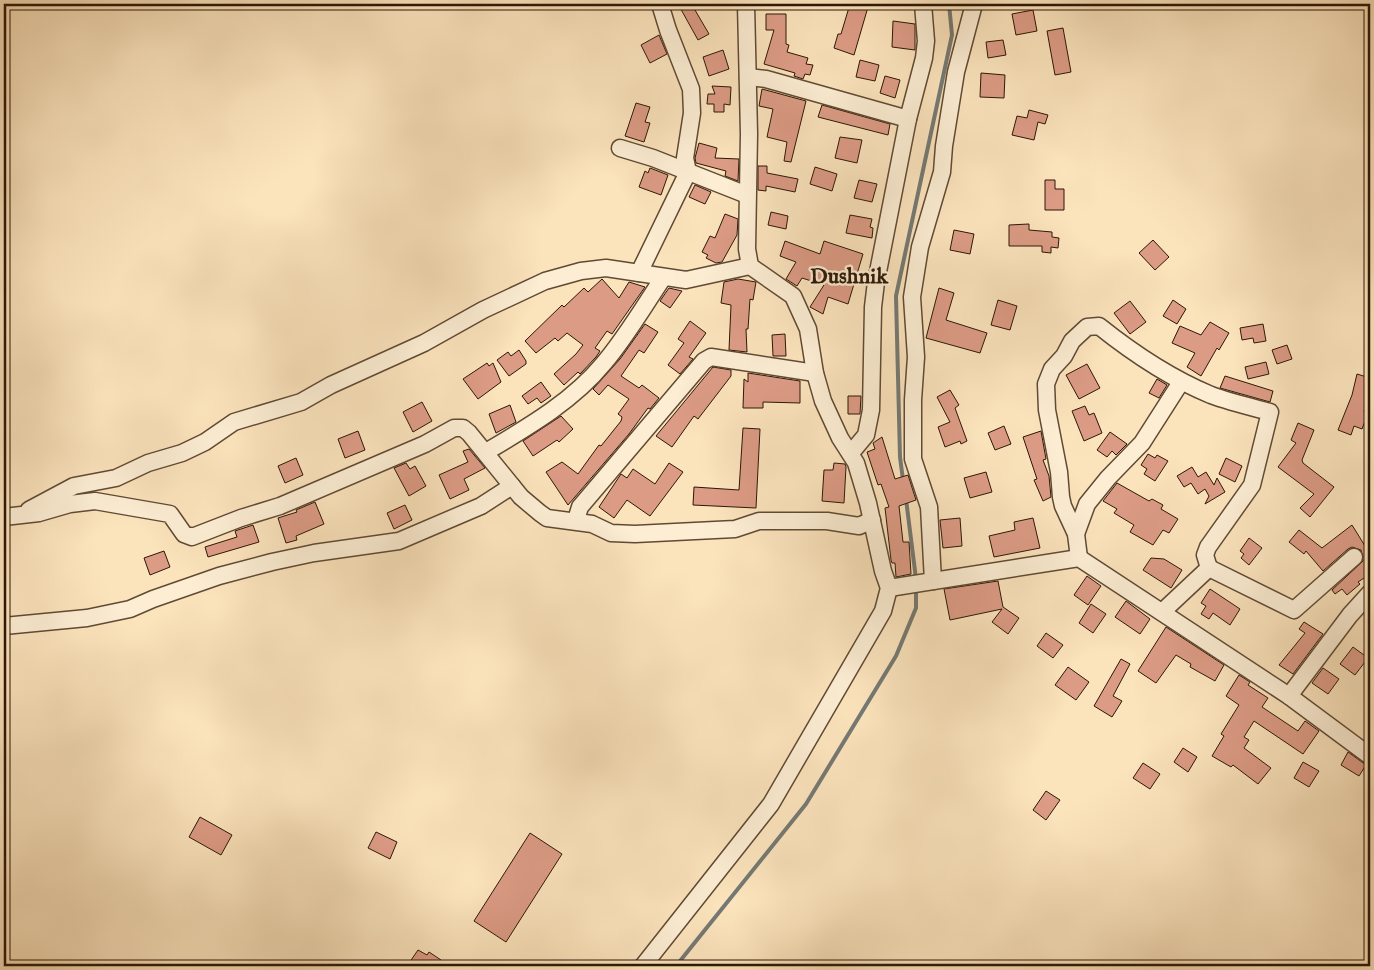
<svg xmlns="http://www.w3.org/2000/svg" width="1374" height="970" font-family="'IM FELL English',serif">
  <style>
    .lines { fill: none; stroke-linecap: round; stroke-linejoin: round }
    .stream { stroke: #757973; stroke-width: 4 }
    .building { fill: #dc9b85; stroke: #2c1706 }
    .minor-casing { stroke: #604a34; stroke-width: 19 }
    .minor { stroke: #fcedd3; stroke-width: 16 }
    .labels { text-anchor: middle; stroke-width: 4.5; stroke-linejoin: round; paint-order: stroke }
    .quarter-label { font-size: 22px; font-weight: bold; fill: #2c1706; stroke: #fcedd3 }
  </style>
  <rect width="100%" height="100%" fill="#fbe3bc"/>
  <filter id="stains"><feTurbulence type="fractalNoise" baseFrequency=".004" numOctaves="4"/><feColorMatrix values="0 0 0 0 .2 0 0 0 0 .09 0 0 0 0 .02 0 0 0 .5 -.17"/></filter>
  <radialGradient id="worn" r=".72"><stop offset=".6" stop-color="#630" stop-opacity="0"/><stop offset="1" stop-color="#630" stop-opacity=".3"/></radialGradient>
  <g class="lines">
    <g class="stream">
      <polyline points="903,480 900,457 896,296 952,35 949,4"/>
      <polyline points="906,499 916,579"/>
      <polyline points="676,966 806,804 896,656 916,608 916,589"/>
    </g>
  </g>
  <g class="building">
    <polygon points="678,4 695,4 695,10 709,34 698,40"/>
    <polygon points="850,4 868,7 854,55 834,48 838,34 841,34"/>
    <polygon points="1033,10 1037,31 1016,35 1012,14"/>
    <polygon points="766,14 786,14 786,44 789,45 787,52 808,58 806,64 813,65 810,75 805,74 803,79 794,76 795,73 764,64 774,30 766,30"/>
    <polygon points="893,21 915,24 915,50 892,47"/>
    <polygon points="1063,28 1071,72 1055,75 1047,31"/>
    <polygon points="659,35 667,54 650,63 641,45"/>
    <polygon points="1003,40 1006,55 988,58 986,42"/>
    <polygon points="723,50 729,69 709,76 703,57"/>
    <polygon points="860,60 879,65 875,81 856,77"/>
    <polygon points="981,73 1005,75 1004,98 980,97"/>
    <polygon points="885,76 900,80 895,98 880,93"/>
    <polygon points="712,86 731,87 730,105 724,104 724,112 714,112 714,104 707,104 708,94 715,94"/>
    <polygon points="762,89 806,101 791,162 784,161 787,142 767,137 773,109 759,106"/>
    <polygon points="636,103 650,107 645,122 650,123 644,142 625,136"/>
    <polygon points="822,105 890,124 888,135 818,117"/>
    <polygon points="1029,110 1048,115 1045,124 1038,122 1034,140 1012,135 1017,116 1027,118"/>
    <polygon points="840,137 862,140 857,163 835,158"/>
    <polygon points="699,143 717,148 715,158 739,159 738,181 725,176 726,171 696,163 695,158"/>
    <polygon points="758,166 767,166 767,173 798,179 795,192 766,186 766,191 758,190"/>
    <polygon points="815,167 837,174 832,191 810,184"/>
    <polygon points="650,168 668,175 661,195 639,187 645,171 648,173"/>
    <polygon points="859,180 877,184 872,202 854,198"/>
    <polygon points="1045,180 1055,180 1055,189 1064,189 1064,210 1045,210"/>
    <polygon points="695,185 711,192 705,204 689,197"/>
    <polygon points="771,212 788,216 786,229 768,225"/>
    <polygon points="725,214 738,219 737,235 722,262 716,263 706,258 708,255 702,252 710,236 715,238"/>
    <polygon points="850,215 872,219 870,227 873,228 872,238 846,233"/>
    <polygon points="1029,224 1029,230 1052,232 1052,237 1059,238 1058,248 1051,247 1051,253 1042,252 1042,246 1009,246 1009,225"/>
    <polygon points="954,230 974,234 970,254 950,250"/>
    <polygon points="1153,240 1169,257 1155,270 1139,253"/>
    <polygon points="785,241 820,254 824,241 863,254 848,304 828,297 823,314 810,307 824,285 802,278 797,286 786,279 796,262 780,256"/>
    <polygon points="602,279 619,298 629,282 645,287 612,334 607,331 595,348 600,351 596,357 580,374 578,372 564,385 554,374 576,354 583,345 567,333 558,341 555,338 536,353 525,341 562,305 564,307 584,288 588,292"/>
    <polygon points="738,279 756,282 753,300 750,299 748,329 746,329 747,352 729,350 731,305 721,303 724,282"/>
    <polygon points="669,288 682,291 670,308 660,301"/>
    <polygon points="939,288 954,293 946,320 987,333 980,353 926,338"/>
    <polygon points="998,300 1017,306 1010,330 991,325"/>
    <polygon points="1173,300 1186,309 1177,324 1163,316"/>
    <polygon points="1130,301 1146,322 1130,334 1114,313"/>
    <polygon points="690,321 706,333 689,357 693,359 680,374 668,365 684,343 678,339"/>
    <polygon points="1210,322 1229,333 1219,350 1217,348 1201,376 1187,367 1195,353 1172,343 1180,326 1201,335"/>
    <polygon points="645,324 658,332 644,353 639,350 621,376 639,388 642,385 659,398 650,409 648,408 629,434 568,505 546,472 562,462 578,474 599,445 601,446 621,421 622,417 618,414 629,399 608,385 599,395 593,389 620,359"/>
    <polygon points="1263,324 1266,341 1254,343 1253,338 1242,340 1240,328"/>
    <polygon points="785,334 786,356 773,356 772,335"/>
    <polygon points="1287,345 1292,359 1277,364 1272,350"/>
    <polygon points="519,350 526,361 526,364 509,376 497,360 508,352 511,356"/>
    <polygon points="1266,362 1269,374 1248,379 1245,367"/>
    <polygon points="487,363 489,366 493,363 501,382 478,399 463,379"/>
    <polygon points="1087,364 1100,388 1079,399 1066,375"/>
    <polygon points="713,367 731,370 731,376 698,419 694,416 672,447 656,436"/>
    <polygon points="748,373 800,381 800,403 763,402 763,408 743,408 744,379 748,382"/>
    <polygon points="1357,374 1370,378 1370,392 1364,412 1368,413 1362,429 1354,426 1351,435 1338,430 1352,395"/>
    <polygon points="1225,376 1273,391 1270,402 1220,388"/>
    <polygon points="1157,379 1167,385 1159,398 1149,393"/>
    <polygon points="541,382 551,396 541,403 537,398 528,404 522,396"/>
    <polygon points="950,390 959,405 955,408 967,441 961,444 960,441 945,447 938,427 950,422 937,397"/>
    <polygon points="848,396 861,396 860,414 848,414"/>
    <polygon points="422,402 432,421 413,432 403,412"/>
    <polygon points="510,405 516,422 496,433 489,414"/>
    <polygon points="1085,406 1089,415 1094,413 1102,433 1084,441 1072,411"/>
    <polygon points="561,416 573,429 559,442 557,440 533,456 523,441"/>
    <polygon points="1298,423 1314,430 1302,460 1303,463 1334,487 1310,517 1300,508 1314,494 1278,467 1296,443 1291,440"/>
    <polygon points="1004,426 1011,444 995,450 988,433"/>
    <polygon points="743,428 760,429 756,508 693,505 694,487 739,490"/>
    <polygon points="358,431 365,450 345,458 338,439"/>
    <polygon points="1041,431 1046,459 1043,460 1049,476 1051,497 1043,501 1034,480 1037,479 1023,437"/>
    <polygon points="1110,432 1127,444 1116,455 1112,451 1107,457 1097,450"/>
    <polygon points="882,437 895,479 908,475 916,500 899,506 903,542 909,542 911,574 896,577 895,563 892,563 891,560 885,508 889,507 881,484 878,485 867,452 875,449 873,443"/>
    <polygon points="469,449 485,468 464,479 469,490 450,499 439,475 468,462 463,451"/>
    <polygon points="1148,454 1155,458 1157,455 1168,461 1155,481 1144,474 1147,469 1141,465"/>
    <polygon points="296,458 303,475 285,483 278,466"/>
    <polygon points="1226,458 1242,466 1235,482 1219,474"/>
    <polygon points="406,463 410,469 415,466 426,486 409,496 394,468"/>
    <polygon points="669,463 683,472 650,516 627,500 614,518 599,507 621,474 627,478 633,469 655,484"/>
    <polygon points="834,463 845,464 846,467 844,503 822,501 824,470 833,470"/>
    <polygon points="1192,467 1198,477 1206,472 1214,485 1217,478 1225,492 1205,504 1209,496 1205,489 1198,494 1191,483 1184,487 1177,476"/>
    <polygon points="986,472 992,492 970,498 964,478"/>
    <polygon points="1117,483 1149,501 1152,499 1163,505 1161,509 1178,519 1169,533 1163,530 1153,545 1130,532 1134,525 1114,513 1117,509 1103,501"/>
    <polygon points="315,502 324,524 296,536 297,540 286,543 278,518 297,512 296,510"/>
    <polygon points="405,505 412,520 394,529 387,513"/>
    <polygon points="960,518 962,546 943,548 940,520"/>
    <polygon points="1033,518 1040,548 994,557 989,536 1015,530 1014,522"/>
    <polygon points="253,525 259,542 208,557 205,547 237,537 235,531"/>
    <polygon points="1352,525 1370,554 1370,574 1358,582 1360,584 1347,595 1342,589 1335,594 1332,590 1363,561 1361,550 1352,547 1348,549 1323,571 1306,551 1304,554 1289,542 1299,530 1322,548"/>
    <polygon points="1249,538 1262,548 1249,565 1241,558 1244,554 1240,551"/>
    <polygon points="164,551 170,567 150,575 144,558"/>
    <polygon points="1151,558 1164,559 1182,570 1171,588 1143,570"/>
    <polygon points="1087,576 1101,586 1088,605 1074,595"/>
    <polygon points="998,581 1003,607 1019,618 1008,634 992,622 1002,609 950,620 944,589"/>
    <polygon points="1210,589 1240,609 1230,625 1213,613 1209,619 1201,614 1206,606 1201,603"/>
    <polygon points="1126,601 1150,619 1140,634 1115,617"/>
    <polygon points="1091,604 1106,614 1093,633 1079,623"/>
    <polygon points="1304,622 1323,634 1293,674 1279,665 1305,633 1299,629"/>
    <polygon points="1166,627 1224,665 1215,681 1190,667 1191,664 1176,655 1156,683 1138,671"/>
    <polygon points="1046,633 1063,645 1053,658 1037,646"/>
    <polygon points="1353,647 1368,658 1355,675 1340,664"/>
    <polygon points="1121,659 1130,664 1113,696 1122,701 1112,717 1094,706"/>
    <polygon points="1068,667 1089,682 1076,700 1055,685"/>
    <polygon points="1323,668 1339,679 1328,694 1312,683"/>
    <polygon points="1239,675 1250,682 1248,685 1268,698 1262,707 1298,731 1305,721 1319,731 1303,754 1254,721 1244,737 1249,740 1244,748 1271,768 1258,784 1233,765 1231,767 1212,756 1224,736 1221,734 1239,705 1226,696"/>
    <polygon points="1183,748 1197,757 1188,772 1174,762"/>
    <polygon points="1348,752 1366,765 1359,776 1341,765"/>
    <polygon points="1303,762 1319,771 1309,787 1294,778"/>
    <polygon points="1143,763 1160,774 1150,789 1133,778"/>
    <polygon points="1046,791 1060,800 1046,820 1033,810"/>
    <polygon points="200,817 232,835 221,855 189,837"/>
    <polygon points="376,832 397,842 390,859 368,848"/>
    <polygon points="530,833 562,854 506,942 474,921"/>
    <polygon points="418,950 427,955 429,952 441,960 439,963 443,966 407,966"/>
  </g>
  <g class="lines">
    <g class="minor-casing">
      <g id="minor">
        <polyline points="748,77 766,79 908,119"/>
        <polyline points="620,148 653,158 747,195"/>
        <polyline points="639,273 688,172 685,158 692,113 691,89 668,30 660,4"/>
        <path d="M486,452C528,427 573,401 604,363C626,337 644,306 663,278"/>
        <polyline points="851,453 866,435 871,410 873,307 876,282 908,119 924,58 926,41 923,4"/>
        <polyline points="29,510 74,486 116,478 148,463 182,453 205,442 234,422 301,402 331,385 424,343 483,310 545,281 581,271 606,268 686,280 750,266"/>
        <polyline points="4,517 39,513 70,504 95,501 170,514 184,534 192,537 241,518 280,506 425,444 454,428 463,428 469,433 521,497 540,513 547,518 592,524 611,533 635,534 735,529 759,521 827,521 859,526 872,520"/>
        <polyline points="576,520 580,507 704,361 711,357 815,373"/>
        <polyline points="1076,534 1087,504 1108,478 1142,443 1181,382"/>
        <path d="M1079,558L1076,534L1063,506L1061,497L1059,472L1047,410L1046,384L1052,369L1064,356L1072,341L1087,327L1099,326C1134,354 1170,378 1211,395C1230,402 1251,407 1270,412L1252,485L1208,547L1205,555L1209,568L1162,612"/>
        <polyline points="1209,568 1294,610 1354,557"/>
        <polyline points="933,581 929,507 913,459 913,400 916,357 912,297 920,247 942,172 944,146 956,72 974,4"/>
        <polyline points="889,588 1079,558 1289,696 1370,756"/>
        <polyline points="4,626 87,618 130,609 153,599 219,576 272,562 314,553 399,541 481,506 512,486"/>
        <polyline points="1289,696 1350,615 1370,593"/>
        <polyline points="643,966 771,804 883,611 889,588 883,571 868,503 856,463 840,438 823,401 815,373 808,329 793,296 750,266 747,249 749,134 746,4"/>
      </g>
    </g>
    <use href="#minor" class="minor"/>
  </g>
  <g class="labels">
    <g class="quarter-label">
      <text x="849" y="283">Dushnik</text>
    </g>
  </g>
  <rect width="1374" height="970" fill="none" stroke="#fbe3bc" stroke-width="20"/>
  <rect x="5" y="5" width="1364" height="960" fill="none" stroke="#2c1706" stroke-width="2.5"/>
  <rect x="10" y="10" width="1354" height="950" fill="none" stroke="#2c1706"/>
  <rect width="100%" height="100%" filter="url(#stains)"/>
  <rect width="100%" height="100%" fill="url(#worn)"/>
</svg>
